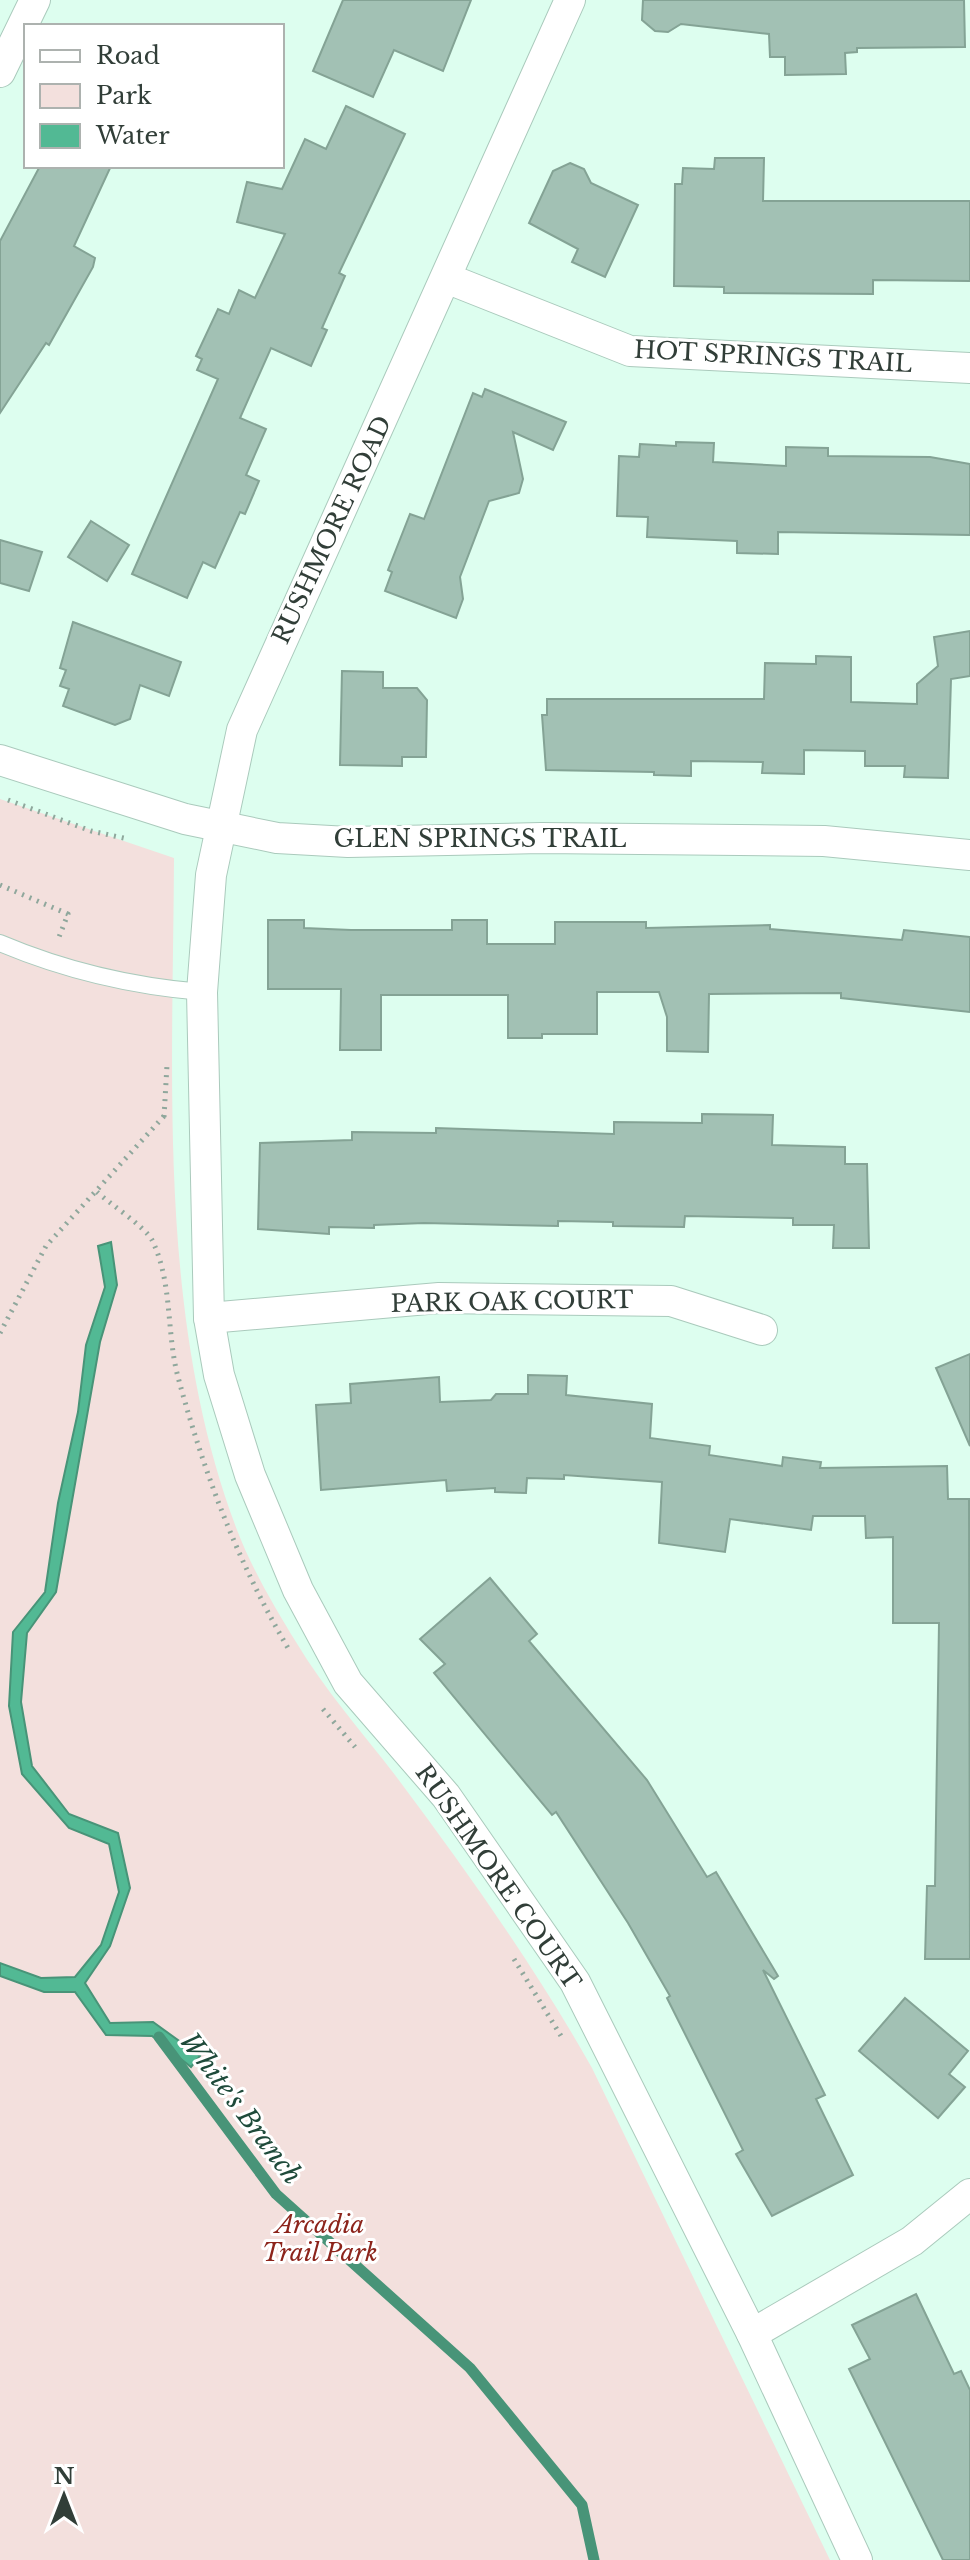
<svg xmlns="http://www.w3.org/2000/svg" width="970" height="2560" font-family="'Libre Baskerville',serif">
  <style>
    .green { fill: #f3e0dd }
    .water { fill: #52b994; stroke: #489478; stroke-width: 2 }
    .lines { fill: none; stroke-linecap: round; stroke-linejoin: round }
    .stream { stroke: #489478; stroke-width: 11 }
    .building { fill: #a2c1b4; stroke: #84a395; stroke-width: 2 }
    .lane-casing { stroke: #aacabc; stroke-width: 18 }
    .street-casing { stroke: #aacabc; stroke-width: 32 }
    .path { stroke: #8fa79c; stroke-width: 5; stroke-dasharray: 2 6; stroke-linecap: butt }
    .lane { stroke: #fff; stroke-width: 16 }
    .street { stroke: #fff; stroke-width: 30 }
    .labels { text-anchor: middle; stroke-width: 6; stroke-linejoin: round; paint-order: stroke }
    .street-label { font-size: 24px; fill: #313e38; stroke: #fff }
    .park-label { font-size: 24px; font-style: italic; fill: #8c241b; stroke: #fff }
    .water-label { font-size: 26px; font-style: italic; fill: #1e4a3a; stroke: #fff }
  </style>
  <rect width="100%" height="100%" fill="#ddfeef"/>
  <path class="green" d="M0,799L174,858C173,1079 157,1319 237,1530C251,1567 275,1608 296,1642C324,1689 362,1732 395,1775C466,1870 534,1965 592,2068L830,2560H0Z"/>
  <polygon class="water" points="111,1242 117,1285 100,1342 56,1592 27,1633 21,1702 32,1766 69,1814 118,1833 130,1888 110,1946 85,1983 110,2023 153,2022 200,2056 191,2067 152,2036 106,2035 75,1992 44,1992 0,1976 0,1963 41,1978 75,1977 101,1945 119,1892 109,1844 69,1828 22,1774 9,1706 13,1632 45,1592 58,1503 78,1412 86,1345 105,1287 98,1246"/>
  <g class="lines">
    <polyline class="stream" points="159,2037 276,2194 470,2368 582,2505 594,2560"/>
  </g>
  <g class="building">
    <polygon points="343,0 471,0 443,71 394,50 373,97 313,71"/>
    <polygon points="643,0 964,0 965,47 857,48 857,52 845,53 846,74 785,75 785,57 770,57 769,34 681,24 668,32 655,31 642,20"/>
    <polygon points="346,106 405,134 339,273 345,276 322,328 327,330 311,366 271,348 240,418 266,429 246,475 259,481 245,514 240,512 215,568 203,562 187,598 132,574 218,379 197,370 202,359 196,356 218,309 229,314 239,290 255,298 285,234 237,222 247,182 282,189 305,139 326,149"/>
    <polygon points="715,158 764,158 763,201 970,201 970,281 873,280 873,294 724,293 724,287 674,286 675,184 682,184 683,168 714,169"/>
    <polygon points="570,163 584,169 591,183 638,205 605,277 572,262 578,249 529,223 553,171"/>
    <polygon points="40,166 111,166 74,246 95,258 93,267 49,345 46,343 0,413 0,241"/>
    <polygon points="485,389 566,422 553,450 513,432 523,479 519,493 489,501 460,577 463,599 456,618 385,591 392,572 388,570 410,514 424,519 473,393 482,397"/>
    <polygon points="676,442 714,443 713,462 786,466 786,447 828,448 828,456 930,457 970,464 970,535 778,532 778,554 737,553 737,541 647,537 648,517 617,516 619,456 639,457 640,444 676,446"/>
    <polygon points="91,521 129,545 107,581 68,557"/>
    <polygon points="0,540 42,552 29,591 0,583"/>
    <polygon points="73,622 181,662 169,696 140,685 130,719 115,725 63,706 69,689 60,686 66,670 60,668"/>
    <polygon points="970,631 970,676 951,679 948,778 904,777 905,766 865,766 865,751 804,750 804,774 762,773 763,762 691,761 691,776 654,775 654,772 546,770 542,715 547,715 547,699 764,699 765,663 816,664 816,656 851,657 851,702 917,704 917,684 938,666 934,637"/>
    <polygon points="342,671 383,672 383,688 417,688 427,700 426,757 402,757 402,766 340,765"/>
    <polygon points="268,920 304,920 304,928 351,930 452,930 452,920 487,920 487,944 555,944 555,922 646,922 646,928 770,925 770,929 902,940 904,930 970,937 970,1012 841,998 841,993 709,994 708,1052 667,1051 667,1017 659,992 597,992 597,1034 542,1034 542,1038 508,1038 508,995 381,995 381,1050 340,1050 341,989 268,989"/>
    <polygon points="702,1114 773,1115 772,1145 845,1147 845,1164 867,1164 869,1248 833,1248 834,1225 793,1225 793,1218 685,1216 684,1227 613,1226 613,1222 558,1221 558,1226 424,1223 374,1225 374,1228 329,1227 329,1234 258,1229 260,1143 352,1140 352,1132 436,1133 436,1128 614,1134 614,1122 702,1123"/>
    <polygon points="970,1354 970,1446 936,1368"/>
    <polygon points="528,1375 567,1376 566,1395 652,1404 650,1438 710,1446 709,1455 782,1466 783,1457 821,1462 820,1468 947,1466 948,1499 969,1499 970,1959 925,1959 927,1886 935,1886 939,1623 893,1623 893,1537 866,1538 865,1516 813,1516 811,1530 730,1519 725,1552 659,1543 662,1482 564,1475 564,1479 527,1478 526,1493 495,1492 495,1488 447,1491 446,1480 321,1490 316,1405 351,1403 350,1384 439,1377 440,1402 491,1400 496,1394 528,1394"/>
    <polygon points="490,1578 537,1634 529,1641 647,1780 707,1877 716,1872 778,1976 774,1979 763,1970 825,2095 816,2099 853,2175 772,2216 736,2154 743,2150 667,1998 670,1996 628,1923 556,1812 552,1815 434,1673 445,1664 420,1639"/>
    <polygon points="905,1998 968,2051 949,2074 965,2087 938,2118 859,2051"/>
    <polygon points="916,2294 954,2374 961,2371 970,2390 970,2560 943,2560 849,2369 870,2359 852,2325"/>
  </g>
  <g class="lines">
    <g class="lane-casing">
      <path id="lane" d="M0,943C66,971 131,986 202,992"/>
    </g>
    <g class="street-casing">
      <g id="street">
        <polyline points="570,0 242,730 211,875 202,992 209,1318 219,1375 250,1475 298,1590 348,1683 446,1796 575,1982 752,2334 857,2560"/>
        <polyline points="0,72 35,0"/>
        <polyline points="446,278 630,351 970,368"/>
        <polyline points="0,760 185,819 277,838 348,842 541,838 824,841 970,855"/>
        <polyline points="209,1318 439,1298 671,1301 762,1330"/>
        <polyline points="752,2334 912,2241 970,2194"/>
      </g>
    </g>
    <g class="path">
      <polyline points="8,800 91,831 128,839"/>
      <polyline points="0,885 68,914 59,937"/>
      <polyline points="164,1117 167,1065"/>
      <path d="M97,1192C110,1204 144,1226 152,1240C173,1283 166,1332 178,1377C204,1473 238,1563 288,1648"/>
      <polyline points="0,1333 46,1246 165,1115"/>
      <polyline points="323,1709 355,1747"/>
      <polyline points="514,1959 561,2036"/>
    </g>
    <use href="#lane" class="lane"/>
    <use href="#street" class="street"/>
  </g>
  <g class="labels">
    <g class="street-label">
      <text transform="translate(773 357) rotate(3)" y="8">HOT SPRINGS TRAIL</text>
      <text transform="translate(332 530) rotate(-65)" y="8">RUSHMORE ROAD</text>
      <text x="480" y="847">GLEN SPRINGS TRAIL</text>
      <text transform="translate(512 1302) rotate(-1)" y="8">PARK OAK COURT</text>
      <text transform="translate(498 1877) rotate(55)" y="8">RUSHMORE COURT</text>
    </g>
    <g class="park-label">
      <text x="320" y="2233">Arcadia<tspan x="320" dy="28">Trail Park</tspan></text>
    </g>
    <g class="water-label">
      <text transform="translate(241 2108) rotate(53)" y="9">White's Branch</text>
    </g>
  </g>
  <rect x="24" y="24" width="260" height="144" fill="#ffffff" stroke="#adb2af" stroke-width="2"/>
  <rect x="40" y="50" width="40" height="12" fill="#ffffff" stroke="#adb2af" stroke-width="2"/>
  <text x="96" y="64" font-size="24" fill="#313e38">Road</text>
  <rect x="40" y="84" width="40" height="24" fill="#f3e0dd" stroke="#adb2af" stroke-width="2"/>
  <text x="96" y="104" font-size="24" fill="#313e38">Park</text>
  <rect x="40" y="124" width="40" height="24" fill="#52b994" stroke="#adb2af" stroke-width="2"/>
  <text x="96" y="144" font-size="24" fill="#313e38">Water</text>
  <g transform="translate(64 2496)" stroke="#ffffff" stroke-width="6" paint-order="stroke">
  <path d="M0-6L14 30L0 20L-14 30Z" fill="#313e38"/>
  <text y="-12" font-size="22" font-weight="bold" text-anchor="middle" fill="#313e38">N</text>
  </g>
</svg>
